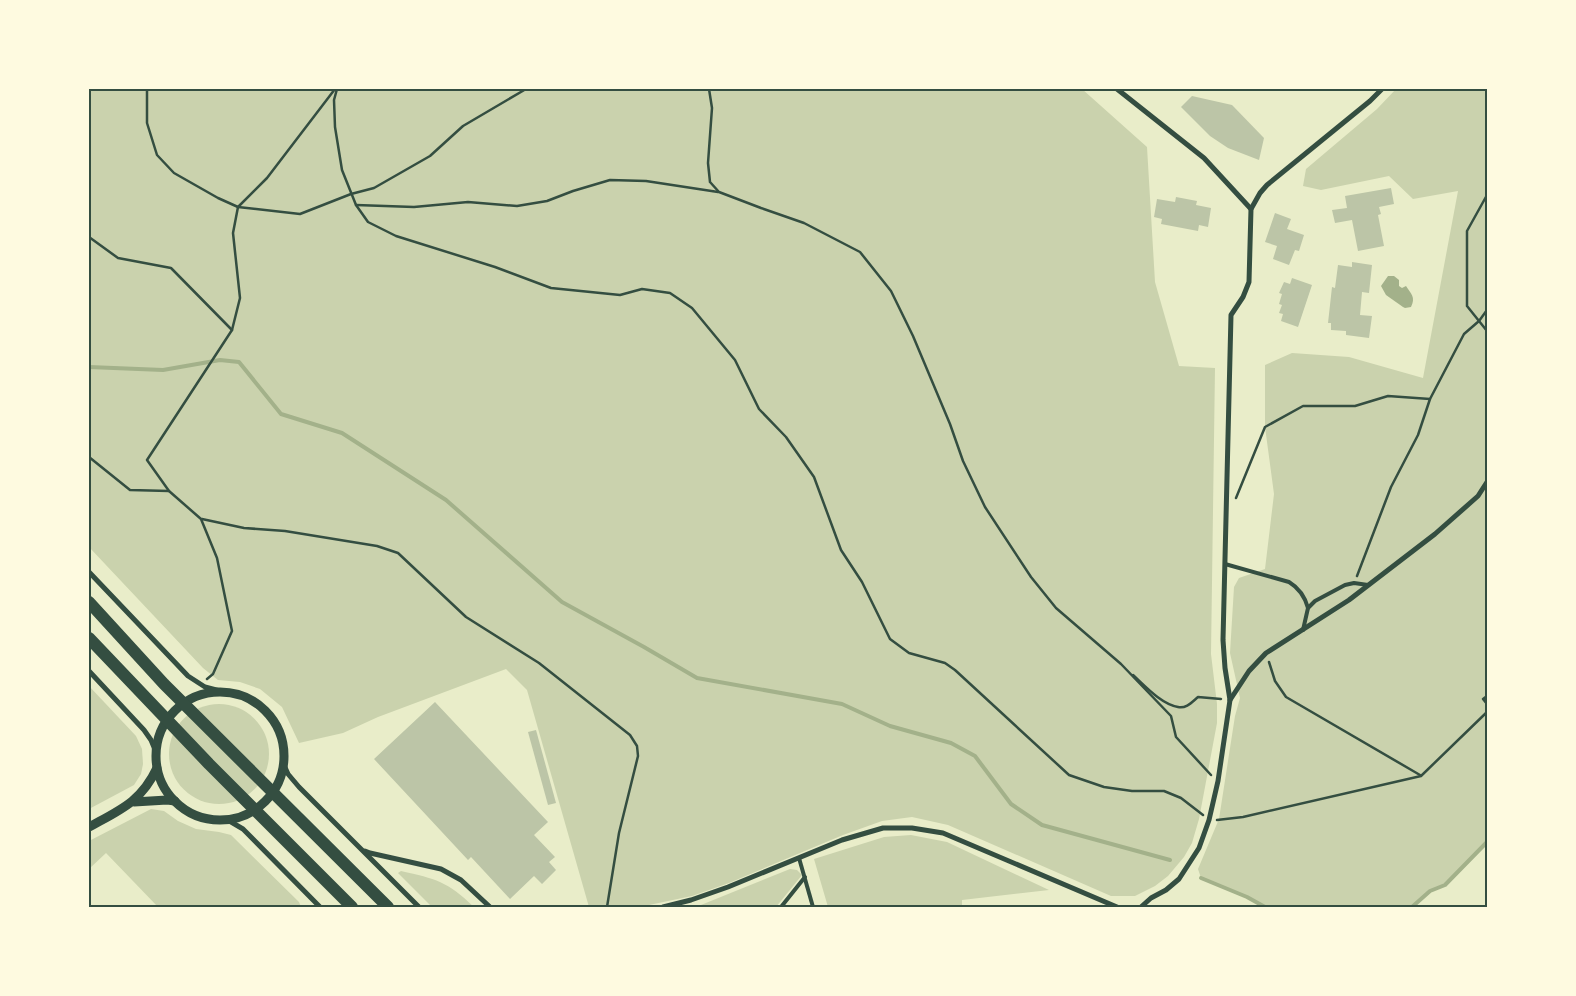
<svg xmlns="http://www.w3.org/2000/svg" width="1576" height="996" font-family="'DejaVu Sans',sans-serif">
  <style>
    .green { fill: #cad2ad }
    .water { fill: #a3b18a }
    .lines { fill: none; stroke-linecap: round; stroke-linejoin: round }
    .stream { stroke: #a3b18a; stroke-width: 4 }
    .building { fill: #bcc5a7 }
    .path { stroke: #344e41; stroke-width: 2.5 }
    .service { stroke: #344e41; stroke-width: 4 }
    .minor { stroke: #344e41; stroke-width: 5 }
    .tertiary { stroke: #344e41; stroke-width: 9 }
    .trunk { stroke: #344e41; stroke-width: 12 }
    .neatline { fill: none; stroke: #344e41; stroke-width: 2 }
  </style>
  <rect width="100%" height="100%" fill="#e9edc9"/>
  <g class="green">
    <polygon points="89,89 1082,89 1147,147 1155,282 1179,366 1215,368 1211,654 1217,704 1217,723 1199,819 1192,843 1184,857 1168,876 1155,886 1135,896 1111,896 948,825 912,817 882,821 843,835 729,883 692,896 649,905 589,907 527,690 506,669 378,717 343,733 299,743 282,707 260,689 240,682 218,680 203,668 89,547"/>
    <polygon points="1396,89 1487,89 1487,842 1445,885 1430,891 1412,907 1265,907 1247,897 1201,878 1198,869 1219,819 1235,716 1240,698 1230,653 1234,587 1239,578 1265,569 1274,494 1265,427 1265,365 1292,353 1349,357 1423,378 1458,191 1413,199 1389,176 1321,190 1303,186 1306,169 1377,109"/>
    <polygon points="89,686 136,736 142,749 143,764 141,774 134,785 89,809"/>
    <circle cx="219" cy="754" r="50"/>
    <polygon points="151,809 164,811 178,821 196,829 219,832 231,835 299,902 301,907 158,907 106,853 89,869 89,841"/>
    <polygon points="911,835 947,842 1049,890 962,900 962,907 828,907 814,859 884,837"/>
    <polygon points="790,869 797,870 802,875 776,907 696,907"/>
    <path d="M401,871C436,879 447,881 474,907H432L398,873Z"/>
  </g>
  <path class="water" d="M1388,276H1394L1399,280V286L1402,288L1406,286C1411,294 1416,297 1411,307L1405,308L1403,307L1386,295L1381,286Z"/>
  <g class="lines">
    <g class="stream">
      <polyline points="89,367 163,370 220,360 239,362 281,414 342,433 446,500 562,602 644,647 697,678 842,704 890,726 951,743 975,756 1011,804 1042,825 1170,860"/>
      <polyline points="1201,878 1247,897 1265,907"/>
      <polyline points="1412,907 1430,891 1445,885 1487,842"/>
    </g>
  </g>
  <g class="building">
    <polygon points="1192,96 1232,105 1264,138 1259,160 1228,148 1210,136 1181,107"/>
    <polygon points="1391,188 1394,204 1379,207 1381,214 1378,215 1384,246 1358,251 1352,220 1335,223 1332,210 1347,208 1345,196"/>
    <polygon points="1176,197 1197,201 1196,205 1211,208 1208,227 1199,225 1198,231 1161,224 1162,219 1154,217 1157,199 1175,202"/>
    <polygon points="1275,213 1291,219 1287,229 1304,235 1299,251 1295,250 1289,265 1273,259 1277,246 1265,242"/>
    <polygon points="1352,262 1372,265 1369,293 1362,292 1360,315 1372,316 1369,338 1346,335 1346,331 1331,330 1331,323 1328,323 1332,287 1335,288 1338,265 1352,267"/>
    <polygon points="1292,278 1312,285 1298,327 1281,321 1283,314 1279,313 1282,305 1279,304 1282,294 1279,293 1284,282 1290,284"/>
    <polygon points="435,702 548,822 534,835 555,857 549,862 556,870 542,884 534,876 510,899 471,857 468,860 374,759"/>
    <polygon points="536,730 556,803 548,805 528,732"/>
  </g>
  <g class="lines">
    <g class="path">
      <polyline points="147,89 147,123 157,155 174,173 218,198 238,207 300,214 351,194 374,188 430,156 463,126 526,89"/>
      <polyline points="337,89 334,100 335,127 342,170 356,205 368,222 396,236 495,267 551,288 620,295 642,289 670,293 692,308 735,360 759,409 786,437 814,477 841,550 862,582 890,639 909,653 945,663 955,670 1069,775 1104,787 1132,791 1164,791 1181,798 1203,815"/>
      <polyline points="709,89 712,108 708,163 710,182 719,192 761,208 804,223 860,252 891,291 913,336 950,424 963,461 985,507 1031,577 1056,608 1121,664 1171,716 1176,737 1211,775"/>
      <polyline points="1487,195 1467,231 1467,306 1487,331"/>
      <polyline points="356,205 414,207 468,202 517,206 547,201 573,191 610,180 646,181 718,192"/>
      <polyline points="89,237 118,258 171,268 232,330"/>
      <polyline points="89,457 130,490 169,491"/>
      <polyline points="1236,498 1265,427 1303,406 1355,406 1388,396 1430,399"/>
      <polyline points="202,519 244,528 285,531 377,546 398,553 466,617 539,663 630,735 637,746 638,756 619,833 607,907"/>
      <polyline points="1357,576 1391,487 1418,435 1430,399 1464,334 1479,321 1487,310"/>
      <polyline points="1487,657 1487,672"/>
      <polyline points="1269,662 1275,681 1286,697 1420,775"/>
      <path d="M1133,675C1145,686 1161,704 1178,707C1186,709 1192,702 1198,697L1221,699"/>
      <polyline points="207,679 213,674 232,631 217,558 201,519 169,491 147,460 232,330 240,298 233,233 238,207 267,178 335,89"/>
      <polyline points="1487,696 1483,699 1487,704"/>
      <polyline points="1217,820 1243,817 1421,776 1487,712"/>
    </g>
    <g class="service">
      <path d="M1225,564L1289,582C1299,588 1305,597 1308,608"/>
      <polyline points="1303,630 1308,608 1315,601 1345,585 1354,583 1368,585"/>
      <polyline points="799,858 813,907"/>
      <polyline points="781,907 805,877"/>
    </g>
    <g class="minor">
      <polyline points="1117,89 1204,158 1251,209"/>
      <polyline points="89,572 188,676 205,687 224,692"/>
      <polyline points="89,671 144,730 151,740 156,752"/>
      <polyline points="1230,700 1249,671 1266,653 1349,600 1435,534 1478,496 1487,482"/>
      <polyline points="283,763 288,774 299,787 419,907"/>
      <polyline points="226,819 243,829 320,907"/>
      <polyline points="365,851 370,853 441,869 461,880 490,907"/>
      <polyline points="663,907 691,900 728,887 842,840 883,828 912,828 943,833 1117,907"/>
      <polyline points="1141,907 1151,898 1166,890 1179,879 1199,848 1209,820 1218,781 1230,700 1225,668 1223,640 1231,315 1243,297 1249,282 1251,209 1260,193 1267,185 1370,101 1382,89"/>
    </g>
    <g class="tertiary">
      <circle cx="220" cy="756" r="64"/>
      <polyline points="134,802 167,800 175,801"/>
      <path d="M89,827C120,810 141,802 157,768"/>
    </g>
    <g class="trunk">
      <polyline points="89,602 164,684 388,907"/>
      <polyline points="89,638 209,764 352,907"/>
    </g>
  </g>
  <rect width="1576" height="996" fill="none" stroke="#fefae0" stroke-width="180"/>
  <rect x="90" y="90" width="1396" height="816" class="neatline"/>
</svg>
